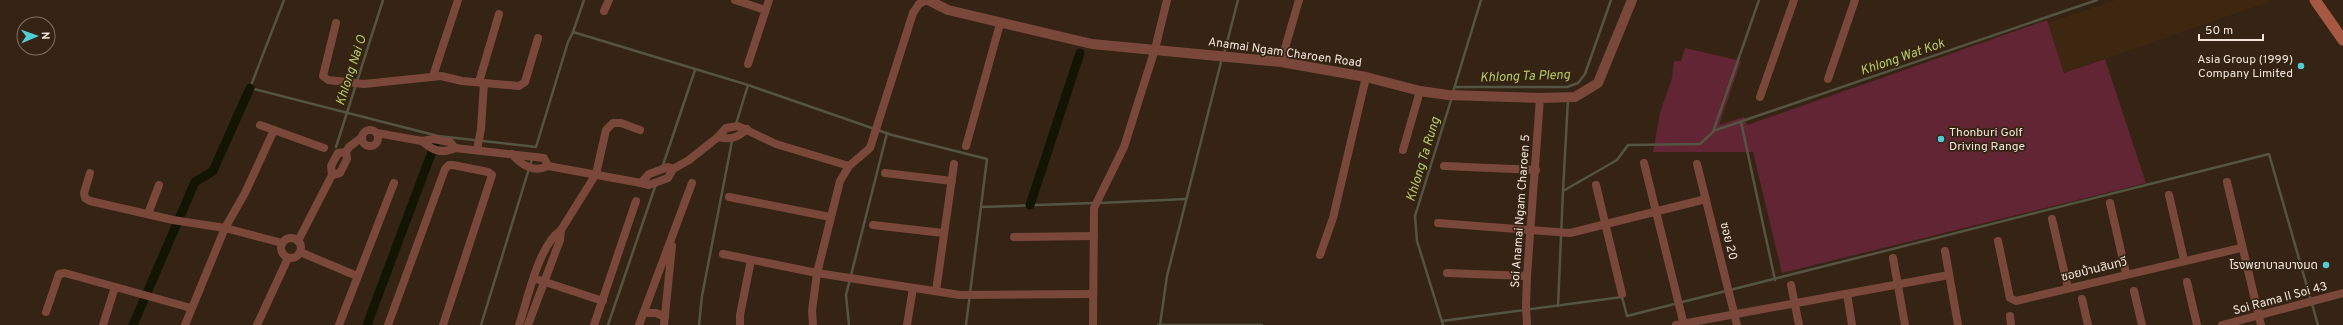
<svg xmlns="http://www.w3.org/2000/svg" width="2343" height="325" font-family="Overpass,'Noto Sans Thai',sans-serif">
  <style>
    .built { fill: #3e2711 }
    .green { fill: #622533 }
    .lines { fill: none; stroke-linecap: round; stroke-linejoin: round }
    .stream { stroke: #545442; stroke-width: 2.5 }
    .canal { stroke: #111501; stroke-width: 9 }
    .minor { stroke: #7a483b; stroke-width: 8 }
    .tertiary { stroke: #7a483b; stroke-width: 10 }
    .secondary { stroke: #a75843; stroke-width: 11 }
    .poi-dot { fill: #52ccd5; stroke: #352413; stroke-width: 1.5 }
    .labels { text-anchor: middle; stroke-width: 3.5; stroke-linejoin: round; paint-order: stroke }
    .street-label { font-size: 12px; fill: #f2e6db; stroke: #352413 }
    .poi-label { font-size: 12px; fill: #f2e6db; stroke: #352413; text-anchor: end }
    .water-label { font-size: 13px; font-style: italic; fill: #b6cc66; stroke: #352413 }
  </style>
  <rect width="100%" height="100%" fill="#352413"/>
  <polygon class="built" points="2116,0 2274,0 2064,73 2048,23"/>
  <polygon class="green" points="2047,20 2064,73 2105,59 2146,183 1782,273 1753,152 1653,152 1660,113 1672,78 1674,61 1681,61 1685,48 1741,61 1719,125 1744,117 1747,125"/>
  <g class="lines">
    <g class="stream">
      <polyline points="284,0 250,88 438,136 536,147 568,42 573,32 748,85 892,135 987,159 966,325"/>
      <polyline points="573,32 584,0"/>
      <polyline points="1224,54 1238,0"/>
      <polyline points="1455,87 1567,87 1578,83 1585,74 1611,0"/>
      <polyline points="1453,92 1481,0"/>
      <polyline points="1741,122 1775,280"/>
      <polyline points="736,124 748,85"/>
      <polyline points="1713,131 2097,0"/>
      <polyline points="336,147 383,0"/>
      <polyline points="662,168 695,70"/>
      <polyline points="1563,191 1568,99"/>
      <polyline points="1099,203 1186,199"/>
      <polyline points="981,207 1094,203"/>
      <polyline points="1558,306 1563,191 1617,160 1628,145 1700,144 1713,132 1759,0"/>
      <polyline points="1442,321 1622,297 1627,316 2269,154 2318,325"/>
      <polyline points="481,325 532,159"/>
      <polyline points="608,325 656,184"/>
      <polyline points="699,325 702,296 732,141"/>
      <polyline points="849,325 846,295 887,133"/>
      <polyline points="1158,325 1262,325"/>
      <polyline points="1160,325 1167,276 1222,58"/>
      <polyline points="1443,325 1417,241 1415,216 1452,97"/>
    </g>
    <g class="canal">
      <polyline points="1030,205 1080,53"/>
      <polyline points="133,325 195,182 213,171 250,88"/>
      <polyline points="367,325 436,141"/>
    </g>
    <g class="minor">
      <polyline points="735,0 765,10"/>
      <polyline points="604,11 609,0"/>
      <polyline points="336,23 323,76 328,80 364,84 441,76 462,81 519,86 525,82 538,38"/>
      <polyline points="1281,62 1299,0"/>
      <polyline points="748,64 769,0"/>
      <polyline points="433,76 458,0"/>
      <polyline points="1828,79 1855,0"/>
      <polyline points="479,82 499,14"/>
      <polyline points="1760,97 1794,0"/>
      <polyline points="260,125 324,148"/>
      <circle cx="370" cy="138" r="8"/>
      <polyline points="377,133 422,141 433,139 450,142 455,148"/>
      <path d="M718,137C731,140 737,138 747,129"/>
      <path d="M422,141C433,151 442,154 455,148L544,158L548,166"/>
      <polyline points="966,146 1000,24"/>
      <polyline points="477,150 481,129 484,83"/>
      <polyline points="1403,150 1420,91"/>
      <path d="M512,154C521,165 534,173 548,166L641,183L649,174L668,167L673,169L689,160L718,137L726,128L738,126L776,144L849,166"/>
      <polyline points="1644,163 1684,325"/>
      <polyline points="1697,164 1737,325"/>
      <polyline points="1444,166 1536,170"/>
      <polyline points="90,173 84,193 85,198 90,201 173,220 225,228 282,243"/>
      <polyline points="885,173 952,181"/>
      <polyline points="332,175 340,173 347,159 346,152 349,147 361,138"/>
      <polyline points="2227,182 2261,325"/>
      <polyline points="641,183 649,185 668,178 673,169"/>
      <polyline points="1596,185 1622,294"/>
      <polyline points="2169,195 2184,260"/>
      <polyline points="729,197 830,217"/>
      <polyline points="2110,203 2126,273"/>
      <polyline points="148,214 159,185"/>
      <polyline points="2052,219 2068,288"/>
      <polyline points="1438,223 1570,233 1706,199"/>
      <polyline points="873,225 943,233"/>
      <polyline points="1014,237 1094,236"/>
      <circle cx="291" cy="248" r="10"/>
      <polyline points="298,241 332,175 331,166 338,153 346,152"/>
      <polyline points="1998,241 2010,298 2016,301 2241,248"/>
      <polyline points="1945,251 1958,325"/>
      <polyline points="300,252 357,276"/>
      <polyline points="723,254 817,273 960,295 1093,294"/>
      <polyline points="1320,255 1333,218 1366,77"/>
      <polyline points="1893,258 1905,325"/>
      <polyline points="1447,273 1527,276"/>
      <polyline points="539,280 603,301"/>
      <polyline points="2187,282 2197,325"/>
      <polyline points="1791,285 1799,325"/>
      <polyline points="936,291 954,164"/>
      <polyline points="2134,291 2142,325"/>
      <polyline points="1847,294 1852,325"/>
      <polyline points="2082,299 2088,325"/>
      <polyline points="46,312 59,274 65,273 191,308"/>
      <polyline points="644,313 656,313 665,317"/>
      <polyline points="2010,316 2011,325"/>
      <polyline points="103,325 115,287"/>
      <polyline points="185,325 225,228 245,193 274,130"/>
      <polyline points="257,325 288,258"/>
      <polyline points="339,325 394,183"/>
      <polyline points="388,325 445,169 449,165 453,165 488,172 492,175 443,325"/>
      <path d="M519,325C528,299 538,246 561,230L596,174L606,130L613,123H621L640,130"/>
      <polyline points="528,325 560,240 561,230"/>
      <polyline points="594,325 636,201"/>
      <polyline points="639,325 692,183"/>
      <polyline points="664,325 672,246"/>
      <polyline points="740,325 740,315 751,260"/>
      <polyline points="813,325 812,311 817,273 840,181 849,166 870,148 913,13 919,4 926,0"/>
      <polyline points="907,325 913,288"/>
      <polyline points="1093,325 1094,208 1124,147 1155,49 1167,0"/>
      <polyline points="1527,325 1526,306 1527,276 1540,98"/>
      <polyline points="1676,325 1949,275"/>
      <polyline points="2222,325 2343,293"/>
    </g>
    <polyline class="tertiary" points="928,0 948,10 1092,44 1281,62 1366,77 1420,91 1448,95 1540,98 1575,97 1598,83 1632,0"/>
    <polyline class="secondary" points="2315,0 2343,40"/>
  </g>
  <g class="poi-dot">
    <circle cx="2301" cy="66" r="4"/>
    <circle cx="1941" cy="139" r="4"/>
    <circle cx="2326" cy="265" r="4"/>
  </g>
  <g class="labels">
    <g class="street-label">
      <text transform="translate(1285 52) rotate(8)" y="4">Anamai Ngam Charoen Road</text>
      <text transform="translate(1520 211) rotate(-86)" y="4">Soi Anamai Ngam Charoen 5</text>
      <text transform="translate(1729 241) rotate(76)" y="4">ซอย 20</text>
      <text transform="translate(2094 269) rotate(-14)" y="4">ซอยบ้านสินทวี</text>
      <text transform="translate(2280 298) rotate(-15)" y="4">Soi Rama II Soi 43</text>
    </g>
    <g class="poi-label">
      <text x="2293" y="63">Asia Group (1999)<tspan x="2293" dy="14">Company Limited</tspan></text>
      <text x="1949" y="136" text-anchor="start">Thonburi Golf<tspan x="1949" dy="14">Driving Range</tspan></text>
      <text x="2318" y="269">โรงพยาบาลบางมด</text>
    </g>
    <g class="water-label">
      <text transform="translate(1902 56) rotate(-19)" y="5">Khlong Wat Kok</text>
      <text transform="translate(350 70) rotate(-72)" y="5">Khlong Nai O</text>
      <text transform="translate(1525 75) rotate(-2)" y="5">Khlong Ta Pleng</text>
      <text transform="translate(1422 159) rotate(-73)" y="5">Khlong Ta Rung</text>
    </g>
  </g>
  <g transform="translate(36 36) rotate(88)"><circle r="19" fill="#352413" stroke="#817263"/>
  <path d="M0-3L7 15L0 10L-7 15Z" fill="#52ccd5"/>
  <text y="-6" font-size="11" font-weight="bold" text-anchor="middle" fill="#f2e6db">N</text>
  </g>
  <path d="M2199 34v6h64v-6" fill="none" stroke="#f2e6db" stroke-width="2"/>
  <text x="2205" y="34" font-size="12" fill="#f2e6db" stroke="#352413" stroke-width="3" paint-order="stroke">50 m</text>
</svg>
